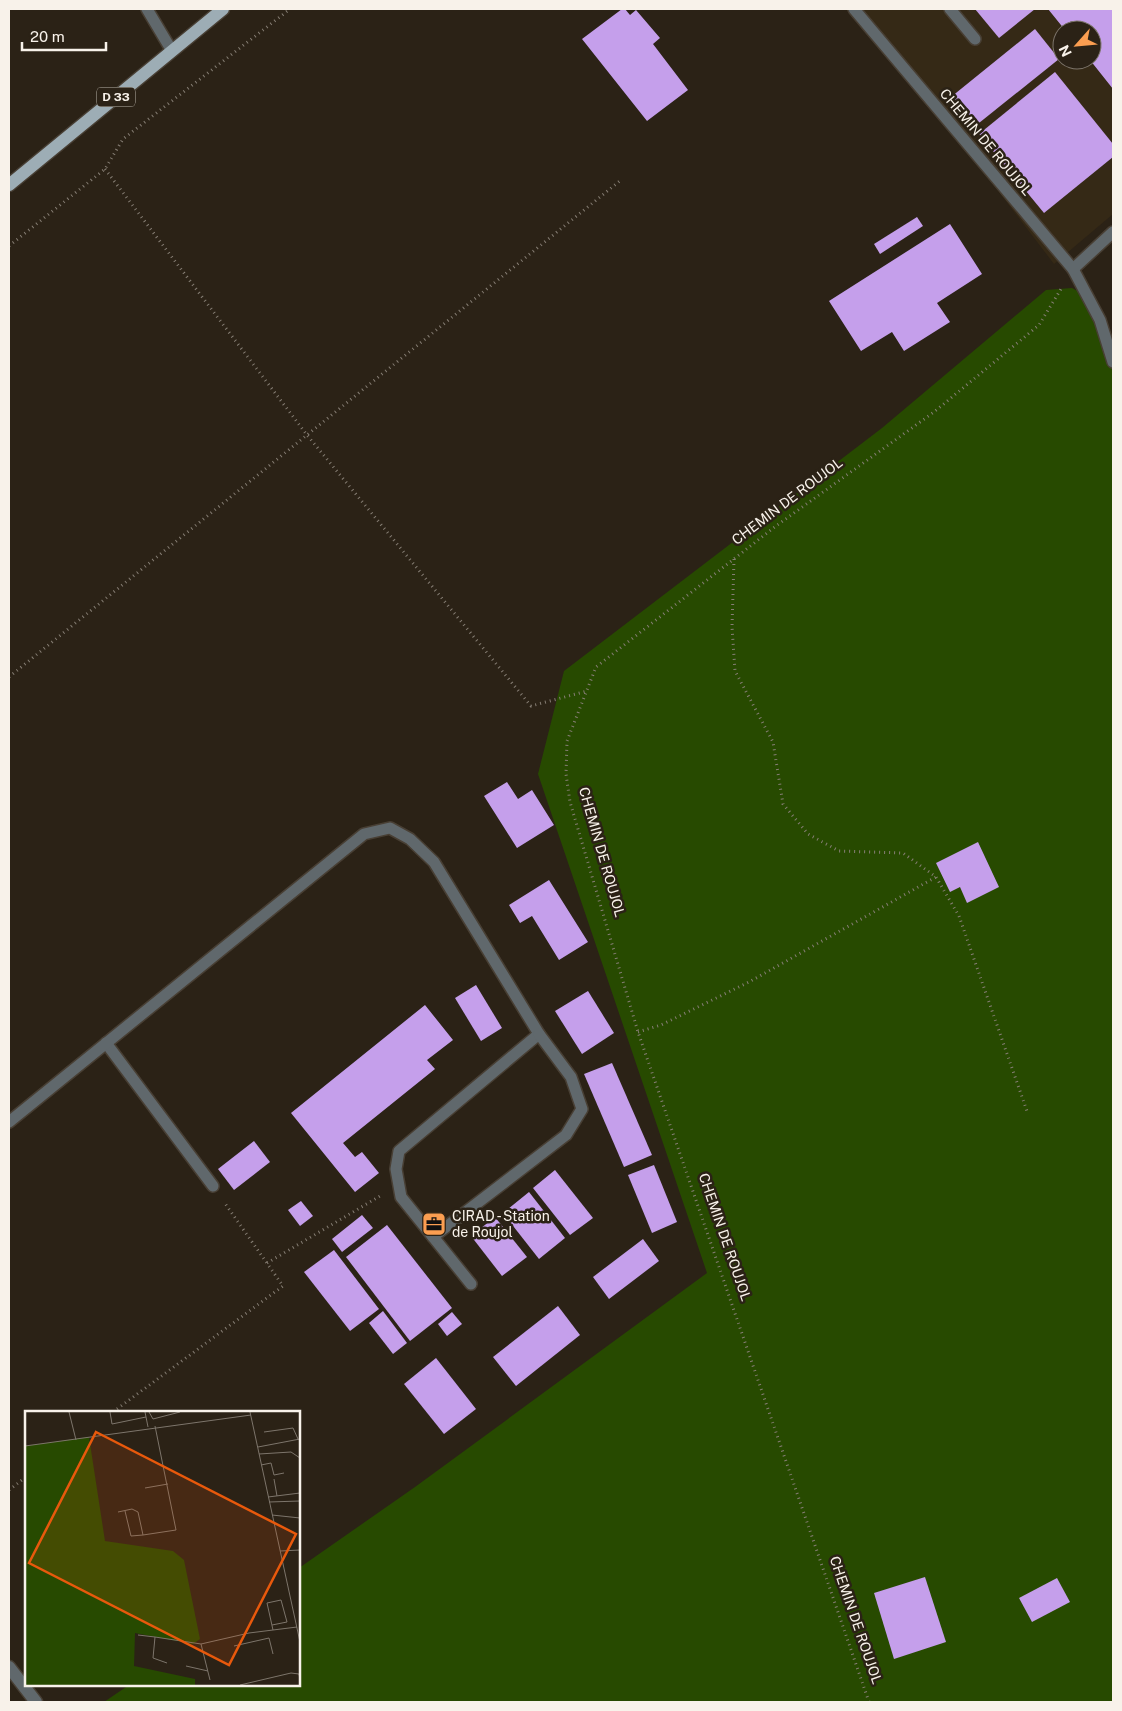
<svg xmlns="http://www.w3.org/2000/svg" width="1122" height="1711" font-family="'Public Sans',sans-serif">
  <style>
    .built { fill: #352916; fill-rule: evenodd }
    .green { fill: #274a00 }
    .building { fill: #c59feb }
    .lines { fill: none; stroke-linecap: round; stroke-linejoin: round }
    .service-casing { stroke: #483f34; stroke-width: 14 }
    .minor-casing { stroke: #483f34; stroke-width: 15 }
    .primary-casing { stroke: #483f34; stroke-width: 15 }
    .path { stroke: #867e74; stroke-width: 3; stroke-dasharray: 1 4; stroke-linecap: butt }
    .service { stroke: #60686c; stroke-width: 11 }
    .minor { stroke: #60686c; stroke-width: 12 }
    .primary { stroke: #9dadb5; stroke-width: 12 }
    .labels { text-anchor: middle; stroke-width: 5; stroke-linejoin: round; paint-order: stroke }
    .shield { fill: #2b2216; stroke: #bab4aa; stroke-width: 1 }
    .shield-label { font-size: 12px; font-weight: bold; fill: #f8f2ea }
    .street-label { font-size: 14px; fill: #f8f2ea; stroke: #2b2216 }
    .poi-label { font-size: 14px; fill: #f8f2ea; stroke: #2b2216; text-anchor: start }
    .inset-road { fill: none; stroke: #7d756b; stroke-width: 1 }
    .view { fill: #e8590c; fill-opacity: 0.15; stroke: #e8590c; stroke-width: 2.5 }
    .inset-edge { fill: none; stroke: #f8f2ea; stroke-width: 2.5 }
  </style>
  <rect width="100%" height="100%" fill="#2b2216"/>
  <path class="built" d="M859,9H1113V214L1054,264ZM1062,30H1092V60H1062Z"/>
  <polygon class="green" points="1072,288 1087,296 1113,365 1113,1702 104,1702 129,1685 299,1685 299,1568 415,1487 707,1273 538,774 564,671 882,428 1046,290"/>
  <g class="building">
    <polygon points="622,9 625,9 630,15 636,10 660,38 653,44 688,90 647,121 582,39"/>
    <polygon points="975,9 1035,9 999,38"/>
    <polygon points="1048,9 1113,9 1113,89 1090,60 1092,60 1092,30 1065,30"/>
    <polygon points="1035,29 1059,59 974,127 951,97"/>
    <polygon points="1055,72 1113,144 1113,157 1044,213 979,134"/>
    <polygon points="917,217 923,226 880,254 874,244"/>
    <polygon points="950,224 982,274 937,303 950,322 904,351 892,332 861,351 829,301"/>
    <polygon points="507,782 518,799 532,790 554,825 517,848 484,796"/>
    <polygon points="978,842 999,887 967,903 960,887 950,892 936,863"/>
    <polygon points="549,880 588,942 559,960 532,916 520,923 509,905"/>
    <polygon points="476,985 502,1028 481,1041 455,998"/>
    <polygon points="588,991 614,1033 582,1054 555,1011"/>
    <polygon points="425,1005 453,1040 427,1060 435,1069 343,1143 355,1157 362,1152 379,1173 355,1192 291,1113"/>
    <polygon points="612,1063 652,1155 624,1167 584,1074"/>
    <polygon points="254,1141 270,1162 234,1190 218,1169"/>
    <polygon points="654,1165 677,1222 652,1233 628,1175"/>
    <polygon points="555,1170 593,1218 570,1235 533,1188"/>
    <polygon points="529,1192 565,1238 539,1259 503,1213"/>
    <polygon points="301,1201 313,1216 300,1226 288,1210"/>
    <polygon points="362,1215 373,1228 342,1252 332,1239"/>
    <polygon points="495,1217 527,1257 502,1276 471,1236"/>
    <polygon points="387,1225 452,1308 410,1341 346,1257"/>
    <polygon points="643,1239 659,1261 609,1299 593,1277"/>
    <polygon points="334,1250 379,1309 350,1331 304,1272"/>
    <polygon points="558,1306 580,1335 516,1386 493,1357"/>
    <polygon points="383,1311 407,1343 393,1354 369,1323"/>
    <polygon points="452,1312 462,1324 447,1336 438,1324"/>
    <polygon points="436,1358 476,1409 444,1434 404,1384"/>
    <polygon points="925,1577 946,1642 894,1659 874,1593"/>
    <polygon points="1057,1578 1070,1602 1032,1622 1019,1598"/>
  </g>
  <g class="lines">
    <g class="service-casing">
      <g id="service">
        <polyline points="147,9 172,51"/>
        <polyline points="854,9 1073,269 1100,320 1113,362"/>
        <polyline points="950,9 975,39"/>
        <polyline points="1073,269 1113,232"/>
        <polyline points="106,1043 213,1186"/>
        <polyline points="9,1122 364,834 390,828 410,839 434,862 539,1034 399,1151 396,1169 401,1197 471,1284"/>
        <polyline points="433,1237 566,1135 582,1109 571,1077 539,1034"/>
      </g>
    </g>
    <g class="minor-casing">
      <polyline id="minor" points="9,1667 36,1702"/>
    </g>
    <g class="primary-casing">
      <polyline id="primary" points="9,185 223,9"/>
    </g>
    <g class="path">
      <polyline points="105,169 307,435 531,706 587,691"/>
      <polyline points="9,246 105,169 123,139 290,9"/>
      <polyline points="734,559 732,627 735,671 773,742 783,804 808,834 839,851 903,853 936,877 959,916 1028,1114"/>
      <polyline points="9,677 621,180"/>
      <polyline points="638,1032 661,1025 749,982 936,877"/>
      <polyline points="267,1263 380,1196"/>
      <polyline points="113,1412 283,1286 224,1202"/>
      <polyline points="9,1490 26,1477"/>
      <polyline points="869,1702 638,1032 570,802 566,774 567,741 596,667 776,526 934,412 1039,325 1061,289"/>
    </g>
    <use href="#service" class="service"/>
    <use href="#minor" class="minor"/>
    <use href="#primary" class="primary"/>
  </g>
  <defs>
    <g id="office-square" transform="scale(1.25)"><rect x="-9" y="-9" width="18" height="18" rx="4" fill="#fb9e51" stroke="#2b2216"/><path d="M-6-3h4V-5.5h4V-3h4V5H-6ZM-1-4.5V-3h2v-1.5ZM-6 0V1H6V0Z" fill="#111"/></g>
  </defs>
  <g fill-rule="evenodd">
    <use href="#office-square" x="434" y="1224"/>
  </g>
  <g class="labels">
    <rect class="shield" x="97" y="87.5" width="38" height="19" rx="4"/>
    <g class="shield-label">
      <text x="116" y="101">D 33</text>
    </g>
    <g class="street-label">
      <text transform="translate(986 142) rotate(50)" y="5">CHEMIN DE ROUJOL</text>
      <text transform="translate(787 501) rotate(-37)" y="5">CHEMIN DE ROUJOL</text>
      <text transform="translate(602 852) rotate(74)" y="5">CHEMIN DE ROUJOL</text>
      <text transform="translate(725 1237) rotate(71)" y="5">CHEMIN DE ROUJOL</text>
      <text transform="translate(856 1620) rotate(71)" y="5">CHEMIN DE ROUJOL</text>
    </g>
    <g class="poi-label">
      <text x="452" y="1221">CIRAD - Station<tspan x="452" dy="16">de Roujol</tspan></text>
    </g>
  </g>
  <g transform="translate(25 1411)">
    <rect width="275" height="275" fill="#2b2216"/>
    <path d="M64,26L80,130L148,140L159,149L175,228L168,233L110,222L109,255L170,268V274H0V35Z" fill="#274a00"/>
    <path class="inset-road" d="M44,1L51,29M85,1L87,13L121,6M120,1L123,16M124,1L128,8L155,1M225,1L275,231M239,21L268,17L273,28M0,35L226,4M233,36L275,28M234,43L266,41L275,47M236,54L246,52L249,64L259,62M249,68L252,85M120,77L143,73M243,86L275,82M244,91L275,90M100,100L106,125L118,124M93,101L107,98L113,101L118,124L151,119L130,15M247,104L275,107M255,140L275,139M247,214L262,211L256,189L242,192L248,219M113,224L130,226M244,227L248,243M176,233L185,269M209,235L244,227M142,252L128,247L130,226L176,233L224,222L272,216M161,255L183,260M215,274L266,262L274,263L275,269"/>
    <path class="view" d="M71,21L271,123L204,254L4,152Z"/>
    <rect width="275" height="275" class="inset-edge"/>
  </g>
  <rect width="1122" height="1711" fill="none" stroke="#f8f2ea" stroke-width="20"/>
  <g transform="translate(1077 45) rotate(243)"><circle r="24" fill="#2b2216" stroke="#7d756b"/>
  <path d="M0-4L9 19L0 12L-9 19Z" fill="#fb9e51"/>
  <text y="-8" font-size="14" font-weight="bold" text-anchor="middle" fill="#f8f2ea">N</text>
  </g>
  <path d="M22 42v8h84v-8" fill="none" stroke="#f8f2ea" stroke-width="2.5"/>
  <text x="30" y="42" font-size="15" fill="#f8f2ea" stroke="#2b2216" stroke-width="4" paint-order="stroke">20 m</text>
</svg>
